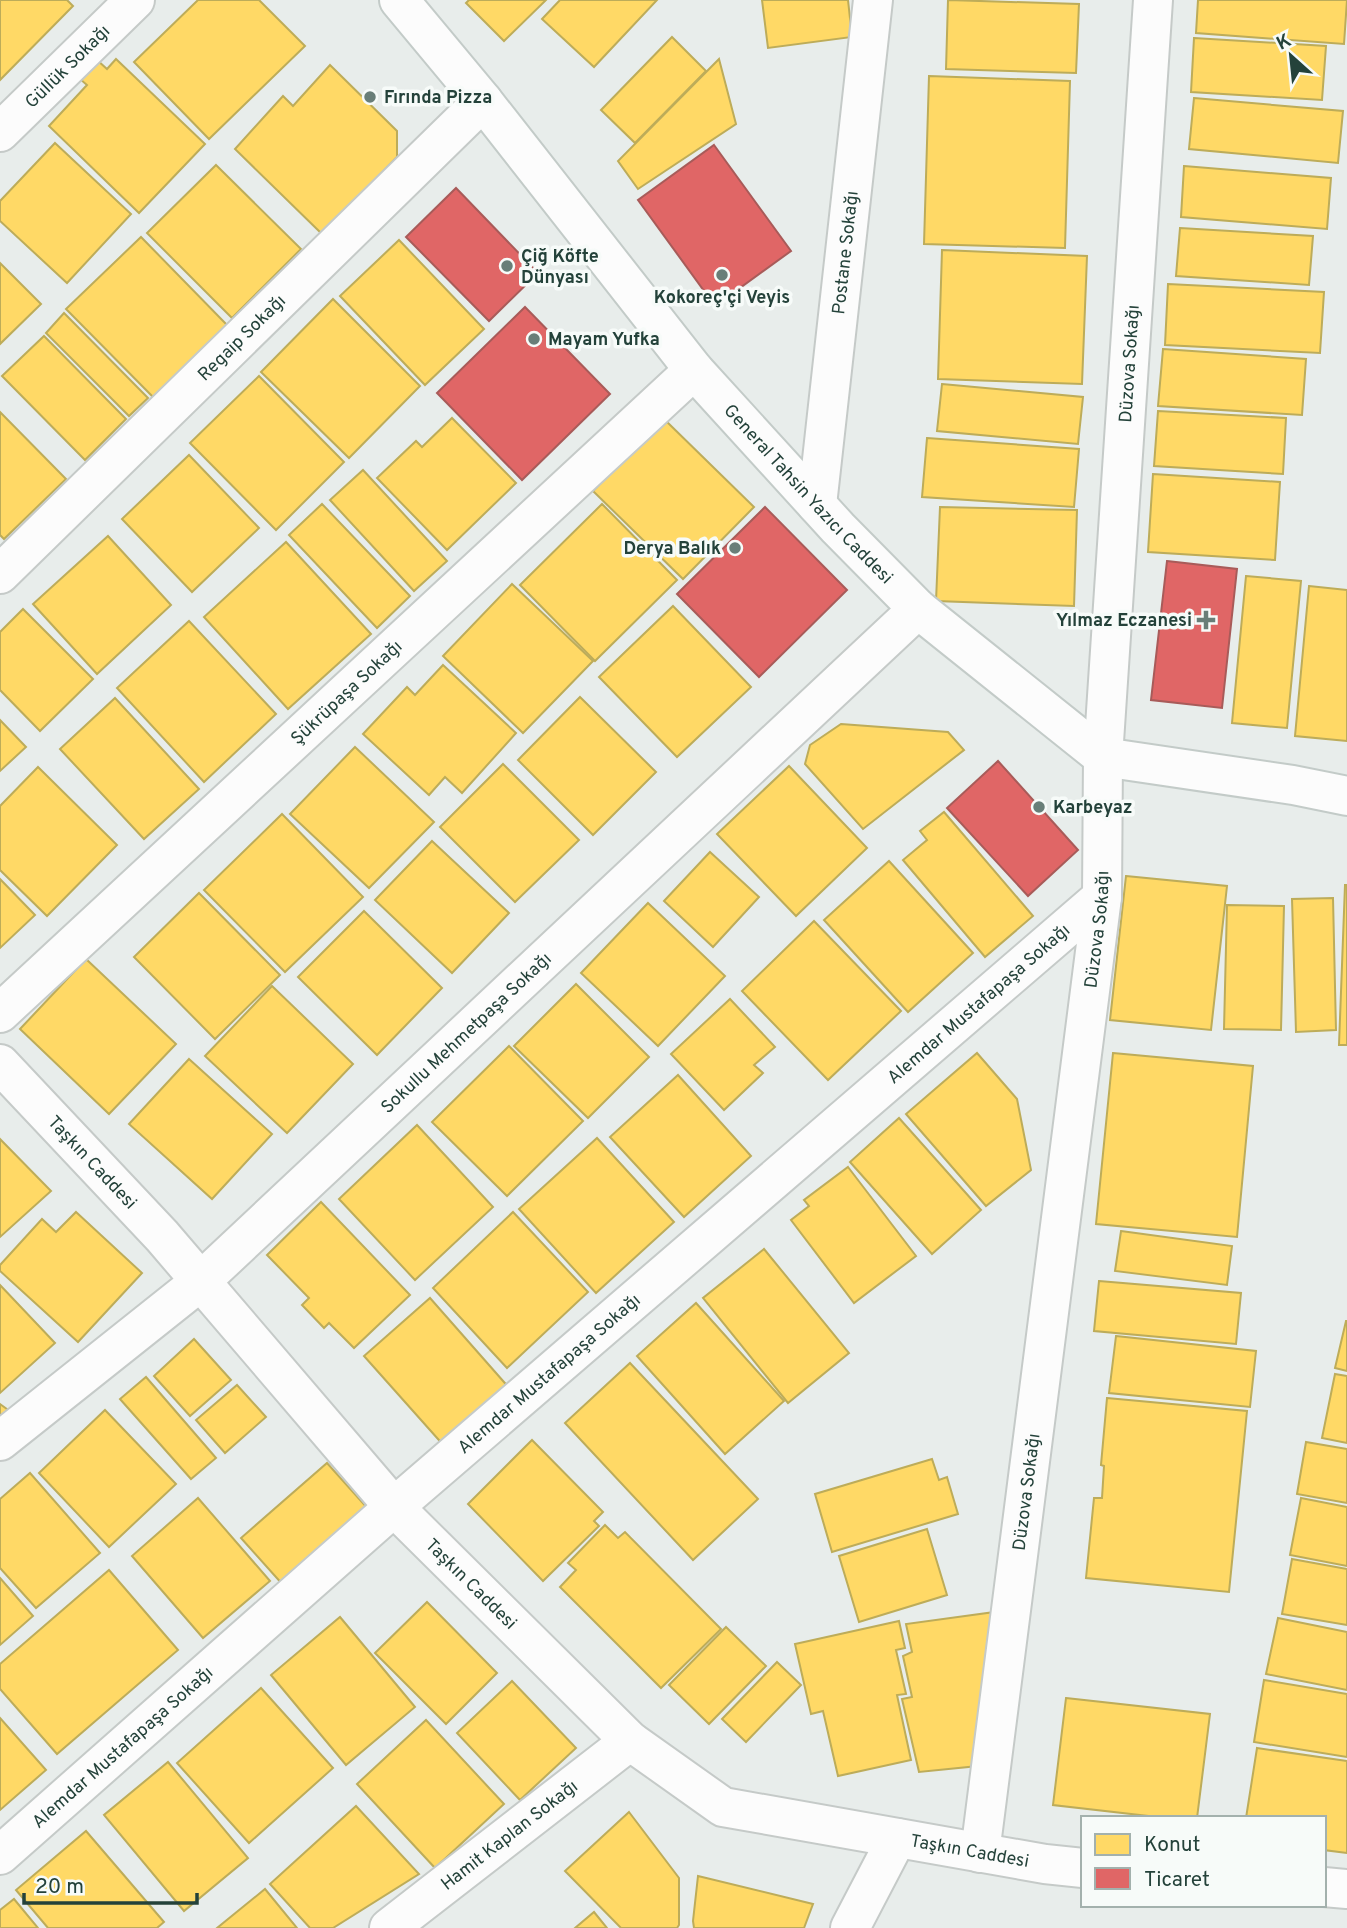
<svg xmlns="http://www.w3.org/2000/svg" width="1347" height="1928" font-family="Overpass,sans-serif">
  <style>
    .homes { fill: #ffd966; stroke: #bdac59; stroke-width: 2 }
    .shops { fill: #e06666; stroke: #a85b59; stroke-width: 2 }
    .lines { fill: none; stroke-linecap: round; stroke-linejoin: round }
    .street-casing { stroke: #c5cac8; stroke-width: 42 }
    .secondary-casing { stroke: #c3cbc8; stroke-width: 42 }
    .street { stroke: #fcfcfc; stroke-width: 38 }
    .secondary { stroke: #fcfcfc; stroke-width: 38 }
    .poi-dot { fill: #697e78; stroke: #f7fbf9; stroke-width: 2.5 }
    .labels { text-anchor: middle; stroke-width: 7; stroke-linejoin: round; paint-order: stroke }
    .street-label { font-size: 18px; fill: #24423a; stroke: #f7fbf9 }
    .poi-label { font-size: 18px; font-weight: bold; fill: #24423a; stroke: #f7fbf9; text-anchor: start }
  </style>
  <rect width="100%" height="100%" fill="#e8edeb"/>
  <g class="homes">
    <polygon points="0,0 67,0 73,6 0,80"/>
    <polygon points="198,0 259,0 305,46 209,139 134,62"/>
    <polygon points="469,0 546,0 504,41 466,3"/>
    <polygon points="560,0 657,0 594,67 542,19"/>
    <polygon points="762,0 848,0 852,37 768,48"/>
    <polygon points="948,0 1079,4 1076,73 946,69"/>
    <polygon points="1198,0 1347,0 1344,44 1196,33"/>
    <polygon points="672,37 706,71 635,143 601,110"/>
    <polygon points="1194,38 1326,46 1322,100 1191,92"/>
    <polygon points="116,59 205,144 139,213 49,126 87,85 80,79 97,60 107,69"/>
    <polygon points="719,59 736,124 638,189 618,161"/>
    <polygon points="330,65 397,131 397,157 322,234 235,149 283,96 293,106"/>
    <polygon points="929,76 1070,81 1065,248 924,244"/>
    <polygon points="1194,98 1343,111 1338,163 1189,149"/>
    <polygon points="55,143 131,214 67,283 0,221 0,201"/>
    <polygon points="216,165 301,249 232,318 147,233"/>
    <polygon points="1184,166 1331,178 1327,229 1181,217"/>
    <polygon points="1180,228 1313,236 1309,285 1176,276"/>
    <polygon points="141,237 229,327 155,399 66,309"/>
    <polygon points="399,240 484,329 425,385 340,296"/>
    <polygon points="942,250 1087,256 1082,384 938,379"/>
    <polygon points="0,263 41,304 0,344"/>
    <polygon points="1168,284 1324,292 1320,353 1165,345"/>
    <polygon points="333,299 420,386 349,458 261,372"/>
    <polygon points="64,313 148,398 129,416 46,333"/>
    <polygon points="44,336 126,419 85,460 2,376"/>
    <polygon points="1163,349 1306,359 1302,415 1158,406"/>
    <polygon points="259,376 344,462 276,530 190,443"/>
    <polygon points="942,384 1083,397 1078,444 937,431"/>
    <polygon points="1158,411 1286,418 1283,474 1154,466"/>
    <polygon points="0,412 66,479 4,539 0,535"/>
    <polygon points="452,418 516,483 447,550 377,478 416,441 422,447"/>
    <polygon points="664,419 754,507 683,579 593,491"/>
    <polygon points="927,438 1079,449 1074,507 922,497"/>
    <polygon points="189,455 259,528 192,592 122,519"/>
    <polygon points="363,470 447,561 414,591 330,500"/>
    <polygon points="1153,474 1280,482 1275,560 1148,552"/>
    <polygon points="322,504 410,596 377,628 289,535"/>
    <polygon points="602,504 677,580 595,661 520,585"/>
    <polygon points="940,507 1077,510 1074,606 936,601"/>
    <polygon points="108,536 171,605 97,674 33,604"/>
    <polygon points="286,542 371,634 288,709 204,617"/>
    <polygon points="1246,576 1301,581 1287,728 1232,723"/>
    <polygon points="512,584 593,661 523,733 443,656"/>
    <polygon points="1309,586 1347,590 1347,741 1295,736"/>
    <polygon points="673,606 751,687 677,757 599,677"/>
    <polygon points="23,609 93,679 40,731 0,690 0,632"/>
    <polygon points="189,621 276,714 204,782 117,688"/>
    <polygon points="443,665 516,733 462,793 445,777 429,795 363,734 407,687 415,695"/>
    <polygon points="580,697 656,772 593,835 518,760"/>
    <polygon points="115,698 199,789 144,839 60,749"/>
    <polygon points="0,720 26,747 0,771"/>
    <polygon points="841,724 948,732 964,750 863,829 805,764 810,745"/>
    <polygon points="355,747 434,822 369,888 290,814"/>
    <polygon points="503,764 579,840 515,902 440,827"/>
    <polygon points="789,766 867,848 796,916 717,834"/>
    <polygon points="38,767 117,845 47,916 0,870 0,806"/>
    <polygon points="944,812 1033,916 985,957 903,860 927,840 920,831"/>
    <polygon points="282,814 363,897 285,972 204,890"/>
    <polygon points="432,841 509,913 452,973 375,900"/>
    <polygon points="710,852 759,897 713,947 664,901"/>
    <polygon points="889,861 973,953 908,1012 824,920"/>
    <polygon points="1126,876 1227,886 1211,1030 1110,1020"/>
    <polygon points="0,879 35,915 0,948"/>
    <polygon points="1345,885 1347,885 1347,1045 1339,1045"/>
    <polygon points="199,893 280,975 215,1039 134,957"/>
    <polygon points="1333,898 1336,1030 1296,1032 1292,899"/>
    <polygon points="648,903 725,976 658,1046 581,973"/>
    <polygon points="1227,905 1284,906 1281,1030 1224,1029"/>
    <polygon points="364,911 442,988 377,1055 298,977"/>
    <polygon points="814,921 901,1011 828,1080 742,991"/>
    <polygon points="86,959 176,1044 109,1114 20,1029"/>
    <polygon points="576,984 649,1057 588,1118 514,1046"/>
    <polygon points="272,986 353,1064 287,1133 205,1056"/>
    <polygon points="730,999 775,1047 754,1065 763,1073 724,1110 671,1054"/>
    <polygon points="509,1046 583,1121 507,1196 432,1122"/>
    <polygon points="977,1053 1017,1099 1031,1170 986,1206 906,1114"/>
    <polygon points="1113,1053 1253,1066 1237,1237 1096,1224"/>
    <polygon points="189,1059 272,1134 212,1199 129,1124"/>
    <polygon points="678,1075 751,1156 684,1217 610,1137"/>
    <polygon points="899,1118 981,1210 932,1254 850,1162"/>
    <polygon points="417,1125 493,1207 415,1280 339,1199"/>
    <polygon points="597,1138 674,1222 596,1293 519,1209"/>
    <polygon points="0,1139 51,1191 0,1237"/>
    <polygon points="848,1167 916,1256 854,1303 791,1220 809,1206 804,1200"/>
    <polygon points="321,1202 410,1295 354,1348 329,1323 324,1328 302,1305 309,1298 267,1255"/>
    <polygon points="76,1212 142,1273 78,1342 0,1271 0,1265 42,1219 56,1232"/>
    <polygon points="513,1212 588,1292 507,1368 433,1288"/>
    <polygon points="1121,1231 1232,1246 1227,1285 1115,1271"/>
    <polygon points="764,1249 849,1353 788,1403 703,1298"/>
    <polygon points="1099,1281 1241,1293 1236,1344 1094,1331"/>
    <polygon points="0,1285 55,1343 0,1393"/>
    <polygon points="430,1298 511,1390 446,1448 364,1356"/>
    <polygon points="696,1303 784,1401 725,1454 637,1356"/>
    <polygon points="1346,1321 1347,1321 1347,1371 1335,1368"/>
    <polygon points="1116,1336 1256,1351 1250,1407 1109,1393"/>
    <polygon points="194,1339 231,1380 190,1416 154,1376"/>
    <polygon points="630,1363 758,1499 693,1560 565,1423"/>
    <polygon points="1335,1374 1347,1376 1347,1443 1322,1438"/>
    <polygon points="146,1377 216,1458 191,1479 120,1399"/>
    <polygon points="237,1385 266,1417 225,1453 196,1420"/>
    <polygon points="1107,1398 1247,1411 1229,1592 1086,1578 1094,1498 1102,1498 1104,1466 1101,1465"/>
    <polygon points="0,1404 11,1412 0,1422"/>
    <polygon points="105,1410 176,1484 109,1547 39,1473"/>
    <polygon points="532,1440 603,1512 594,1521 599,1526 543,1581 468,1504"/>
    <polygon points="1306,1442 1347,1449 1347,1503 1297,1494"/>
    <polygon points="932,1459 939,1480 947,1477 958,1514 832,1552 815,1494"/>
    <polygon points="327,1463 370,1511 284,1586 241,1538"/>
    <polygon points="30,1473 100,1553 36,1608 0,1568 0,1499"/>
    <polygon points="198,1498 270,1581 203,1638 132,1556"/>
    <polygon points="1301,1498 1347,1507 1347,1566 1290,1555"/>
    <polygon points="605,1525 618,1538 625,1532 721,1629 661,1688 560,1587 576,1570 568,1563"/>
    <polygon points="927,1529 947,1595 859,1622 839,1556"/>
    <polygon points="1292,1559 1347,1569 1347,1625 1282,1614"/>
    <polygon points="109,1570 178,1650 57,1754 0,1689 0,1664"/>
    <polygon points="0,1578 33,1616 0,1645"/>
    <polygon points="427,1602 497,1673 446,1724 375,1653"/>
    <polygon points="1002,1611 978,1766 919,1772 902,1699 912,1697 903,1656 912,1652 906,1624"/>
    <polygon points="340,1617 415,1707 346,1765 271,1675"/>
    <polygon points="1278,1618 1347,1632 1347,1690 1266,1674"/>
    <polygon points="899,1621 905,1648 896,1650 906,1694 897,1695 911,1760 838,1776 823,1711 811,1714 795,1644"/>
    <polygon points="726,1627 766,1666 709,1724 669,1685"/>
    <polygon points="777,1662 801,1685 746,1742 722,1719"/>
    <polygon points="1264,1680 1347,1694 1347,1757 1254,1742"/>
    <polygon points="512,1681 576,1748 520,1800 457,1733"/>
    <polygon points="261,1688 333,1768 249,1843 177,1763"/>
    <polygon points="1066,1698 1210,1714 1197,1818 1166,1818 1053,1805"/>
    <polygon points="0,1718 46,1770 0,1810"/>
    <polygon points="426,1720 504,1804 435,1868 357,1784"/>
    <polygon points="1257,1748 1347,1761 1347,1853 1324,1850 1324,1818 1246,1818"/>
    <polygon points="168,1762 248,1858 184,1911 104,1815"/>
    <polygon points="356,1806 419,1874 333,1928 310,1928 270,1884"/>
    <polygon points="629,1812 679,1878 679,1925 677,1928 621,1928 565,1871"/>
    <polygon points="86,1831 164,1922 157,1928 48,1928 16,1890"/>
    <polygon points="698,1876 813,1904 804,1928 694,1928 693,1921"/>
    <polygon points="265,1889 297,1928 217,1928"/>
    <polygon points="14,1899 38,1928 0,1928 0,1910"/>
    <polygon points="594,1912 607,1928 575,1928"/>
  </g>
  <g class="shops">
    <polygon points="714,145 791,251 715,306 638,200"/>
    <polygon points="456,188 538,273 489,321 406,237"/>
    <polygon points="525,307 610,394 522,480 437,393"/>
    <polygon points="765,507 847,590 759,677 677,594"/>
    <polygon points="1167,561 1237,569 1222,708 1151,700"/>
    <polygon points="998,761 1078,850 1028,896 947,808"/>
  </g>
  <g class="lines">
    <g class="street-casing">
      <g id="street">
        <path id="s1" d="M0,132L135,0"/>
        <path id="s2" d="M817,505L873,0"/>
        <path id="s3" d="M0,574L483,101"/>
        <path id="s4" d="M0,1013L694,370"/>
        <path id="s5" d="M0,1064L162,1236L394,1507L630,1741L723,1807L1045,1864L1083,1868"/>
        <path id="s6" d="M0,1441L201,1281L918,609"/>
        <path id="s7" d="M980,1853L1102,897L1103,757L1153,0"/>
        <path id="s8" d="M0,1855L394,1507L1102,897"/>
        <polyline points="1324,1887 1347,1889"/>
        <path id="s9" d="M389,1928L630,1741"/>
        <polyline points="850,1928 897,1838"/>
      </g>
    </g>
    <g class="secondary-casing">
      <g id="secondary">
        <path id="s10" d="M399,0L483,101L694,370L838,528L918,609L1103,757L1293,785L1347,796"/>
      </g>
    </g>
    <use href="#street" class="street"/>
    <use href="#secondary" class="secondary"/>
  </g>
  <g class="poi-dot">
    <circle cx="370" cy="97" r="7"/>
    <circle cx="507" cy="266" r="7"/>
    <circle cx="722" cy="275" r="7"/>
    <circle cx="534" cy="339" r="7"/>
    <circle cx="735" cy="548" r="7"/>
    <path d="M1202.5 609.5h7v7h7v7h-7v7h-7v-7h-7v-7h7z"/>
    <circle cx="1039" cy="807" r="7"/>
  </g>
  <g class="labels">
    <g class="street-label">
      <text dy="6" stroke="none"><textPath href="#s1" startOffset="94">Güllük Sokağı</textPath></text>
      <text dy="6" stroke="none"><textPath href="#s2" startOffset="254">Postane Sokağı</textPath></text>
      <text dy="6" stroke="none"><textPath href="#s3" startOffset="338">Regaip Sokağı</textPath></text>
      <text dy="6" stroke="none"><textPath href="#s7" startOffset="1498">Düzova Sokağı</textPath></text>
      <text dy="6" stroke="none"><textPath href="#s10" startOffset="642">General Tahsin Yazıcı Caddesi</textPath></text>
      <text dy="6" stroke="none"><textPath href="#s4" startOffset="472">Şükrüpaşa Sokağı</textPath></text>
      <text dy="6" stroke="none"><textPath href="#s7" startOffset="931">Düzova Sokağı</textPath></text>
      <text dy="6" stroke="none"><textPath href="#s8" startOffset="1297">Alemdar Mustafapaşa Sokağı</textPath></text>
      <text dy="6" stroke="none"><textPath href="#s6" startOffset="620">Sokullu Mehmetpaşa Sokağı</textPath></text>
      <text dy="6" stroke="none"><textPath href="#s5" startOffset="135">Taşkın Caddesi</textPath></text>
      <text dy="6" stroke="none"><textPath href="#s8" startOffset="730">Alemdar Mustafapaşa Sokağı</textPath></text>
      <text dy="6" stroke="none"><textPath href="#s7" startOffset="364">Düzova Sokağı</textPath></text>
      <text dy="6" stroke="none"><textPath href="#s5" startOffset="702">Taşkın Caddesi</textPath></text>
      <text dy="6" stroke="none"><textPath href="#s8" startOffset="163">Alemdar Mustafapaşa Sokağı</textPath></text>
      <text dy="6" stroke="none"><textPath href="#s9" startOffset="152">Hamit Kaplan Sokağı</textPath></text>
      <text dy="6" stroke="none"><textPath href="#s5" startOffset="1290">Taşkın Caddesi</textPath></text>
    </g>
    <g class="poi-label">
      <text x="384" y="103">Fırında Pizza</text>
      <text x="521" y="262">Çiğ Köfte<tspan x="521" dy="21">Dünyası</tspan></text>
      <text x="722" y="303" text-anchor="middle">Kokoreç'çi Veyis</text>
      <text x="548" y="345">Mayam Yufka</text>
      <text x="721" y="554" text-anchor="end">Derya Balık</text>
      <text x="1192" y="626" text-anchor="end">Yılmaz Eczanesi</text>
      <text x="1053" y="813">Karbeyaz</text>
    </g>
  </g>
  <rect x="1081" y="1816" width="245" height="91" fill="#f7fbf9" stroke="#a3b1ad" stroke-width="2"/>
  <rect x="1095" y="1834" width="35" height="21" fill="#ffd966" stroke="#a3b1ad" stroke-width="2"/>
  <text x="1144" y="1851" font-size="21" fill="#24423a">Konut</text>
  <rect x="1095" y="1868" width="35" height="21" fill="#e06666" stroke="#a3b1ad" stroke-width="2"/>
  <text x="1144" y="1886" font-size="21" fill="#24423a">Ticaret</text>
  <g transform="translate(1291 56) rotate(333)" stroke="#f7fbf9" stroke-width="5" paint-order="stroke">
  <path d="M0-5L12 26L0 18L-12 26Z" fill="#24423a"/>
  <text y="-10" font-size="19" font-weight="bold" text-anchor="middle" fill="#24423a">K</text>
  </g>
  <path d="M24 1893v10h173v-10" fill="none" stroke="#24423a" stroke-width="3.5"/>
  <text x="35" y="1893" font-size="21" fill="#24423a" stroke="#f7fbf9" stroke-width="5" paint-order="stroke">20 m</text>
</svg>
